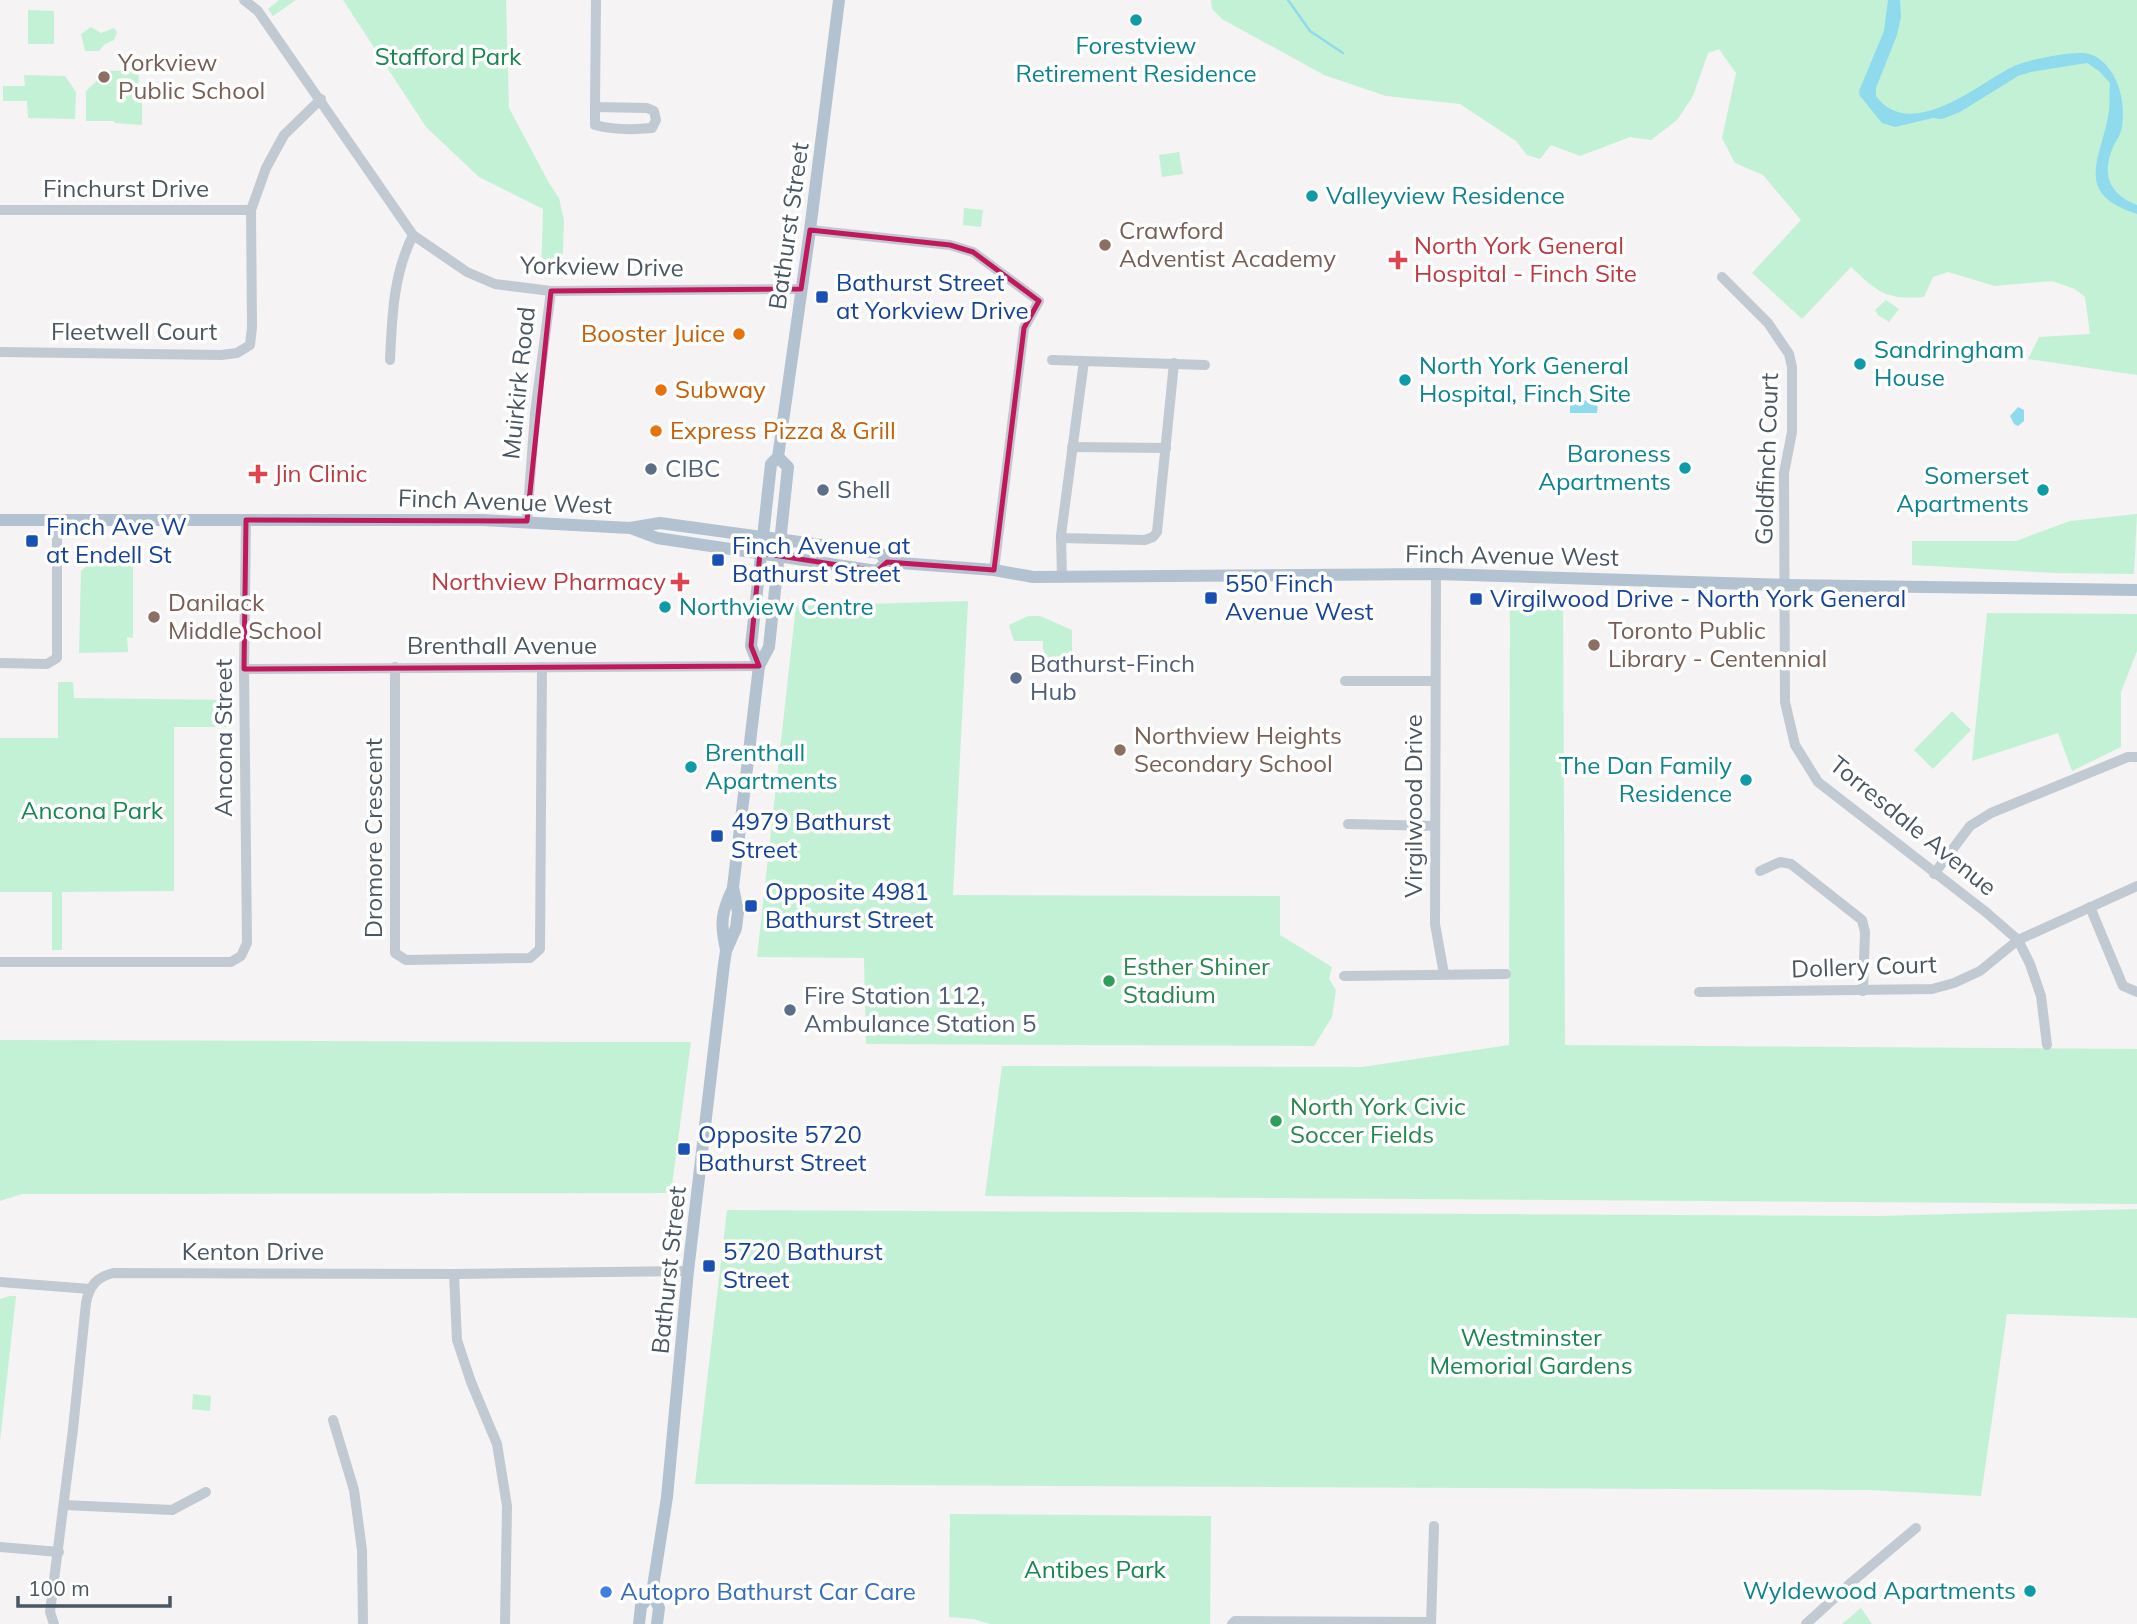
<svg xmlns="http://www.w3.org/2000/svg" width="2137" height="1624" font-family="Mulish,sans-serif">
  <style>
    .green { fill: #c3f1d5 }
    .water { fill: #90daee }
    .lines { fill: none; stroke-linecap: round; stroke-linejoin: round }
    .stream { stroke: #90daee; stroke-width: 2.5 }
    .minor { stroke: #c1cad2; stroke-width: 10 }
    .major { stroke: #b3c2d1; stroke-width: 12 }
    .marked { fill: none; stroke: #c2185b; stroke-width: 5; stroke-linejoin: round }
    .culture-dot { fill: #0f9aa8; stroke: #fff; stroke-width: 2.5 }
    .education-dot { fill: #8d6e63; stroke: #fff; stroke-width: 2.5 }
    .health-dot { fill: #e0444e; stroke: #fff; stroke-width: 2.5 }
    .transit-dot { fill: #1a4fb4; stroke: #fff; stroke-width: 2.5 }
    .food-dot { fill: #e8710a; stroke: #fff; stroke-width: 2.5 }
    .service-dot { fill: #5c6f8a; stroke: #fff; stroke-width: 2.5 }
    .leisure-dot { fill: #2e9e5b; stroke: #fff; stroke-width: 2.5 }
    .shop-dot { fill: #3f7fe0; stroke: #fff; stroke-width: 2.5 }
    .labels { text-anchor: middle; stroke-width: 7; stroke-linejoin: round; paint-order: stroke }
    .culture-label { font-size: 24px; fill: #0d838f; stroke: #fff; text-anchor: start }
    .park-label { font-size: 24px; fill: #17864f; stroke: #fff }
    .education-label { font-size: 24px; fill: #785e54; stroke: #fff; text-anchor: start }
    .street-label { font-size: 24px; fill: #4a5661; stroke: #fff }
    .health-label { font-size: 24px; fill: #be3a42; stroke: #fff; text-anchor: start }
    .transit-label { font-size: 24px; fill: #164399; stroke: #fff; text-anchor: start }
    .food-label { font-size: 24px; fill: #c56008; stroke: #fff; text-anchor: start }
    .service-label { font-size: 24px; fill: #4e5e75; stroke: #fff; text-anchor: start }
    .leisure-label { font-size: 24px; fill: #27864d; stroke: #fff; text-anchor: start }
    .shop-label { font-size: 24px; fill: #366cbe; stroke: #fff; text-anchor: start }
  </style>
  <rect width="100%" height="100%" fill="#f5f3f3"/>
  <g class="green">
    <polygon points="279,0 296,0 273,16 268,9"/>
    <polygon points="343,0 506,0 509,108 549,183 559,198 564,221 562,277 541,274 543,209 479,177 426,127"/>
    <path d="M1211,0H2137V375L2028,359L2039,337L2090,334L2085,297L2075,289L2052,281L1995,286L1948,272L1933,277L1924,297C1885,300 1878,292 1851,267L1802,319L1752,273L1801,220L1763,175L1735,163L1722,138L1736,73L1719,49L1708,53L1693,96L1677,120L1651,140L1630,137L1580,156L1551,145L1540,159L1527,155L1516,141L1460,104L1386,96L1324,75L1222,19L1212,9Z"/>
    <polygon points="28,10 54,11 54,44 28,44"/>
    <polygon points="91,27 101,33 114,28 117,32 114,40 105,44 99,51 85,51 81,34"/>
    <polygon points="139,70 138,93 142,94 142,125 115,123 114,121 86,121 86,91 107,71"/>
    <polygon points="24,75 65,76 76,92 75,119 28,118 27,101 3,101 3,86 25,86"/>
    <polygon points="1179,152 1183,174 1162,177 1159,155"/>
    <polygon points="964,208 983,210 981,227 963,225"/>
    <polygon points="1886,300 1899,309 1889,322 1878,315 1875,310"/>
    <polygon points="2137,514 2134,574 2055,573 1912,565 1912,541 2016,541 2070,521"/>
    <polygon points="92,561 133,562 133,638 127,637 128,652 79,653 81,571"/>
    <polygon points="1510,600 1563,600 1565,1045 2137,1049 2137,1204 985,1196 1002,1066 1362,1067 1509,1045"/>
    <polygon points="968,601 953,895 1280,896 1280,935 1332,967 1329,979 1336,990 1332,1017 1314,1046 866,1044 864,958 757,957 796,606"/>
    <polygon points="1987,613 2137,614 2137,651 2121,692 2121,747 2072,771 2058,733 1972,761"/>
    <polygon points="1028,616 1040,616 1072,630 1072,658 1052,668 1043,649 1043,641 1014,641 1009,625"/>
    <polygon points="58,682 73,682 74,698 233,700 232,727 174,727 174,891 62,892 62,950 52,950 52,892 0,892 0,738 58,738"/>
    <polygon points="1952,711 1971,730 1933,769 1914,750"/>
    <polygon points="0,1040 615,1042 691,1042 671,1193 22,1194 0,1201"/>
    <polygon points="2137,1209 2137,1318 2007,1314 1981,1496 1870,1490 695,1484 727,1210 1879,1216"/>
    <polygon points="10,1296 16,1296 0,1441 0,1299"/>
    <polygon points="193,1394 211,1396 210,1411 192,1409"/>
    <polygon points="950,1514 1211,1516 1210,1624 990,1624 973,1619 949,1617"/>
    <polygon points="1861,1608 1872,1624 1842,1624"/>
  </g>
  <g class="water">
    <path d="M1888,0H1900L1901,17L1897,35L1876,88V96C1910,142 1976,86 2010,68C2025,60 2066,52 2084,53C2095,54 2104,61 2110,70C2121,85 2125,107 2122,126C2121,134 2118,138 2114,145C2101,173 2108,194 2137,205V214C2071,193 2102,158 2109,111C2110,102 2109,92 2110,83L2099,71L2087,63L2031,72L2018,76L1960,112L1942,119L1933,118L1895,127L1882,123L1860,96L1859,91L1884,31Z"/>
    <polygon points="1570,400 1598,401 1597,413 1570,413"/>
    <polygon points="2018,407 2024,410 2024,421 2018,426 2014,424 2010,416"/>
  </g>
  <g class="lines">
    <polyline class="stream" points="1288,0 1310,31 1343,53"/>
    <g class="minor">
      <polyline points="244,0 258,11 413,235 467,272 495,284 551,291 801,289"/>
      <path d="M595,107L647,108L654,111L656,120L652,128C632,130 614,130 595,125V107L596,0"/>
      <polyline points="0,210 251,210"/>
      <polyline points="810,230 950,245 973,252 1039,301 1024,328 994,570"/>
      <polyline points="1722,277 1768,323 1789,354 1792,367 1792,432 1784,473 1785,702 1795,745 1818,782 1987,913 2018,940 2030,964 2041,996 2047,1045"/>
      <polyline points="0,352 221,355 237,353 250,345 252,327 251,210 266,168 284,135 321,99"/>
      <path d="M390,360C392,317 393,275 413,235"/>
      <polyline points="1052,360 1205,365"/>
      <polyline points="1072,447 1166,448"/>
      <polyline points="527,521 535,413 551,291"/>
      <polyline points="1061,538 1145,540 1153,537 1157,532 1174,363"/>
      <polyline points="1436,574 1435,924 1444,974"/>
      <polyline points="1062,577 1061,535 1084,361"/>
      <polyline points="0,663 47,664 57,658 57,520"/>
      <polyline points="395,667 395,953 406,960 530,958 540,949 542,667"/>
      <polyline points="244,669 759,666"/>
      <polyline points="1345,681 1435,681"/>
      <polyline points="1348,824 1435,826"/>
      <polyline points="1760,871 1780,862 1791,864 1862,920 1865,932 1863,991"/>
      <polyline points="1934,874 1970,826 1991,813 2128,757 2137,757"/>
      <polyline points="2090,907 2123,986 2137,992"/>
      <polyline points="0,962 231,962 241,956 247,943 244,669 246,520"/>
      <polyline points="1344,976 1506,974"/>
      <polyline points="1699,992 1932,989 1954,983 1980,971 2018,940 2137,886"/>
      <polyline points="454,1274 457,1340 471,1382 497,1444 507,1506 505,1624"/>
      <polyline points="0,1282 90,1289"/>
      <polyline points="333,1420 354,1490 362,1550 363,1624"/>
      <polyline points="64,1505 172,1510 206,1492"/>
      <polyline points="0,1547 59,1552"/>
      <path d="M54,1624L50,1612L73,1429L86,1303C89,1286 97,1277 113,1273L454,1274L688,1271"/>
      <polyline points="1232,1624 1235,1621 1431,1622"/>
      <polyline points="1431,1624 1434,1526"/>
      <polyline points="1806,1624 1853,1581 1916,1528"/>
    </g>
    <g class="major">
      <polyline points="0,520 482,520 630,528 660,523 880,553 887,562 994,570 1033,577 1436,574 1784,585 2137,590"/>
      <polyline points="633,529 657,538 877,571 887,562"/>
      <polyline points="759,666 751,646 771,464 778,457 810,230 839,0"/>
      <path d="M726,950C720,923 721,913 733,888"/>
      <polyline points="652,1593 659,1608 657,1624"/>
      <polyline points="639,1624 641,1606 652,1593 667,1497 688,1271 724,964 726,951 736,928 738,912 733,887 736,862 759,666 769,647 788,467 778,457"/>
    </g>
  </g>
  <path class="marked" d="M810,230L950,245L973,252L1039,301L1024,328L994,570L887,562L877,571L760,553L751,646L759,666L244,669L246,520L527,521L551,291L801,289Z"/>
  <g class="culture-dot">
    <circle cx="1136" cy="20" r="7"/>
    <circle cx="1312" cy="196" r="7"/>
    <circle cx="1860" cy="364" r="7"/>
    <circle cx="1405" cy="380" r="7"/>
    <circle cx="1685" cy="468" r="7"/>
    <circle cx="2043" cy="490" r="7"/>
    <circle cx="665" cy="607" r="7"/>
    <circle cx="691" cy="767" r="7"/>
    <circle cx="1746" cy="780" r="7"/>
    <circle cx="2030" cy="1591" r="7"/>
  </g>
  <g class="education-dot">
    <circle cx="104" cy="77" r="7"/>
    <circle cx="1105" cy="245" r="7"/>
    <circle cx="154" cy="617" r="7"/>
    <circle cx="1594" cy="645" r="7"/>
    <circle cx="1120" cy="750" r="7"/>
  </g>
  <g class="health-dot">
    <path d="M1394.5 249.5h7v7h7v7h-7v7h-7v-7h-7v-7h7z"/>
    <path d="M254.5 463.5h7v7h7v7h-7v7h-7v-7h-7v-7h7z"/>
    <path d="M676.5 571.5h7v7h7v7h-7v7h-7v-7h-7v-7h7z"/>
  </g>
  <g class="transit-dot">
    <rect x="815" y="290" width="14" height="14" rx="3.5"/>
    <rect x="25" y="534" width="14" height="14" rx="3.5"/>
    <rect x="711" y="553" width="14" height="14" rx="3.5"/>
    <rect x="1204" y="591" width="14" height="14" rx="3.5"/>
    <rect x="1469" y="592" width="14" height="14" rx="3.5"/>
    <rect x="710" y="829" width="14" height="14" rx="3.5"/>
    <rect x="744" y="899" width="14" height="14" rx="3.5"/>
    <rect x="677" y="1142" width="14" height="14" rx="3.5"/>
    <rect x="702" y="1259" width="14" height="14" rx="3.5"/>
  </g>
  <g class="food-dot">
    <circle cx="739" cy="334" r="7"/>
    <circle cx="661" cy="390" r="7"/>
    <circle cx="656" cy="431" r="7"/>
  </g>
  <g class="service-dot">
    <circle cx="651" cy="469" r="7"/>
    <circle cx="823" cy="490" r="7"/>
    <circle cx="1016" cy="678" r="7"/>
    <circle cx="790" cy="1010" r="7"/>
  </g>
  <g class="leisure-dot">
    <circle cx="1109" cy="981" r="7"/>
    <circle cx="1276" cy="1121" r="7"/>
  </g>
  <circle class="shop-dot" cx="606" cy="1592" r="7"/>
  <g class="labels">
    <g class="culture-label">
      <text x="1136" y="54" text-anchor="middle">Forestview<tspan x="1136" dy="28">Retirement Residence</tspan></text>
      <text x="1326" y="204">Valleyview Residence</text>
      <text x="1874" y="358">Sandringham<tspan x="1874" dy="28">House</tspan></text>
      <text x="1419" y="374">North York General<tspan x="1419" dy="28">Hospital, Finch Site</tspan></text>
      <text x="1671" y="462" text-anchor="end">Baroness<tspan x="1671" dy="28">Apartments</tspan></text>
      <text x="2029" y="484" text-anchor="end">Somerset<tspan x="2029" dy="28">Apartments</tspan></text>
      <text x="679" y="615">Northview Centre</text>
      <text x="705" y="761">Brenthall<tspan x="705" dy="28">Apartments</tspan></text>
      <text x="1732" y="774" text-anchor="end">The Dan Family<tspan x="1732" dy="28">Residence</tspan></text>
      <text x="2016" y="1599" text-anchor="end">Wyldewood Apartments</text>
    </g>
    <g class="park-label">
      <text x="448" y="65">Stafford Park</text>
      <text x="92" y="819">Ancona Park</text>
      <text x="1531" y="1346">Westminster<tspan x="1531" dy="28">Memorial Gardens</tspan></text>
      <text x="1095" y="1578">Antibes Park</text>
    </g>
    <g class="education-label">
      <text x="118" y="71">Yorkview<tspan x="118" dy="28">Public School</tspan></text>
      <text x="1119" y="239">Crawford<tspan x="1119" dy="28">Adventist Academy</tspan></text>
      <text x="168" y="611">Danilack<tspan x="168" dy="28">Middle School</tspan></text>
      <text x="1608" y="639">Toronto Public<tspan x="1608" dy="28">Library - Centennial</tspan></text>
      <text x="1134" y="744">Northview Heights<tspan x="1134" dy="28">Secondary School</tspan></text>
    </g>
    <g class="street-label">
      <text x="126" y="197">Finchurst Drive</text>
      <text transform="translate(789 226) rotate(-82)" y="8">Bathurst Street</text>
      <text transform="translate(602 267) rotate(1)" y="8">Yorkview Drive</text>
      <text x="134" y="340">Fleetwell Court</text>
      <text transform="translate(519 383) rotate(-84)" y="8">Muirkirk Road</text>
      <text transform="translate(1767 459) rotate(-88)" y="8">Goldfinch Court</text>
      <text transform="translate(505 502) rotate(2)" y="8">Finch Avenue West</text>
      <text transform="translate(1512 556) rotate(1)" y="8">Finch Avenue West</text>
      <text x="502" y="654">Brenthall Avenue</text>
      <text transform="translate(224 738) rotate(-90)" y="8">Ancona Street</text>
      <text transform="translate(1414 806) rotate(-90)" y="8">Virgilwood Drive</text>
      <text transform="translate(1913 826) rotate(39)" y="8">Torresdale Avenue</text>
      <text transform="translate(374 838) rotate(-90)" y="8">Dromore Crescent</text>
      <text transform="translate(1864 967) rotate(-2)" y="8">Dollery Court</text>
      <text x="253" y="1260">Kenton Drive</text>
      <text transform="translate(669 1270) rotate(-84)" y="8">Bathurst Street</text>
    </g>
    <g class="health-label">
      <text x="1414" y="254">North York General<tspan x="1414" dy="28">Hospital - Finch Site</tspan></text>
      <text x="274" y="482">Jin Clinic</text>
      <text x="666" y="590" text-anchor="end">Northview Pharmacy</text>
    </g>
    <g class="transit-label">
      <text x="836" y="291">Bathurst Street<tspan x="836" dy="28">at Yorkview Drive</tspan></text>
      <text x="46" y="535">Finch Ave W<tspan x="46" dy="28">at Endell St</tspan></text>
      <text x="732" y="554">Finch Avenue at<tspan x="732" dy="28">Bathurst Street</tspan></text>
      <text x="1225" y="592">550 Finch<tspan x="1225" dy="28">Avenue West</tspan></text>
      <text x="1490" y="607">Virgilwood Drive - North York General</text>
      <text x="731" y="830">4979 Bathurst<tspan x="731" dy="28">Street</tspan></text>
      <text x="765" y="900">Opposite 4981<tspan x="765" dy="28">Bathurst Street</tspan></text>
      <text x="698" y="1143">Opposite 5720<tspan x="698" dy="28">Bathurst Street</tspan></text>
      <text x="723" y="1260">5720 Bathurst<tspan x="723" dy="28">Street</tspan></text>
    </g>
    <g class="food-label">
      <text x="725" y="342" text-anchor="end">Booster Juice</text>
      <text x="675" y="398">Subway</text>
      <text x="670" y="439">Express Pizza &amp; Grill</text>
    </g>
    <g class="service-label">
      <text x="665" y="477">CIBC</text>
      <text x="837" y="498">Shell</text>
      <text x="1030" y="672">Bathurst-Finch<tspan x="1030" dy="28">Hub</tspan></text>
      <text x="804" y="1004">Fire Station 112,<tspan x="804" dy="28">Ambulance Station 5</tspan></text>
    </g>
    <g class="leisure-label">
      <text x="1123" y="975">Esther Shiner<tspan x="1123" dy="28">Stadium</tspan></text>
      <text x="1290" y="1115">North York Civic<tspan x="1290" dy="28">Soccer Fields</tspan></text>
    </g>
    <g class="shop-label">
      <text x="620" y="1600">Autopro Bathurst Car Care</text>
    </g>
  </g>
  <path d="M18 1596v10h152v-10" fill="none" stroke="#4a5661" stroke-width="3.5"/>
  <text x="28" y="1596" font-size="21" fill="#4a5661" stroke="#ffffff" stroke-width="5" paint-order="stroke">100 m</text>
</svg>
